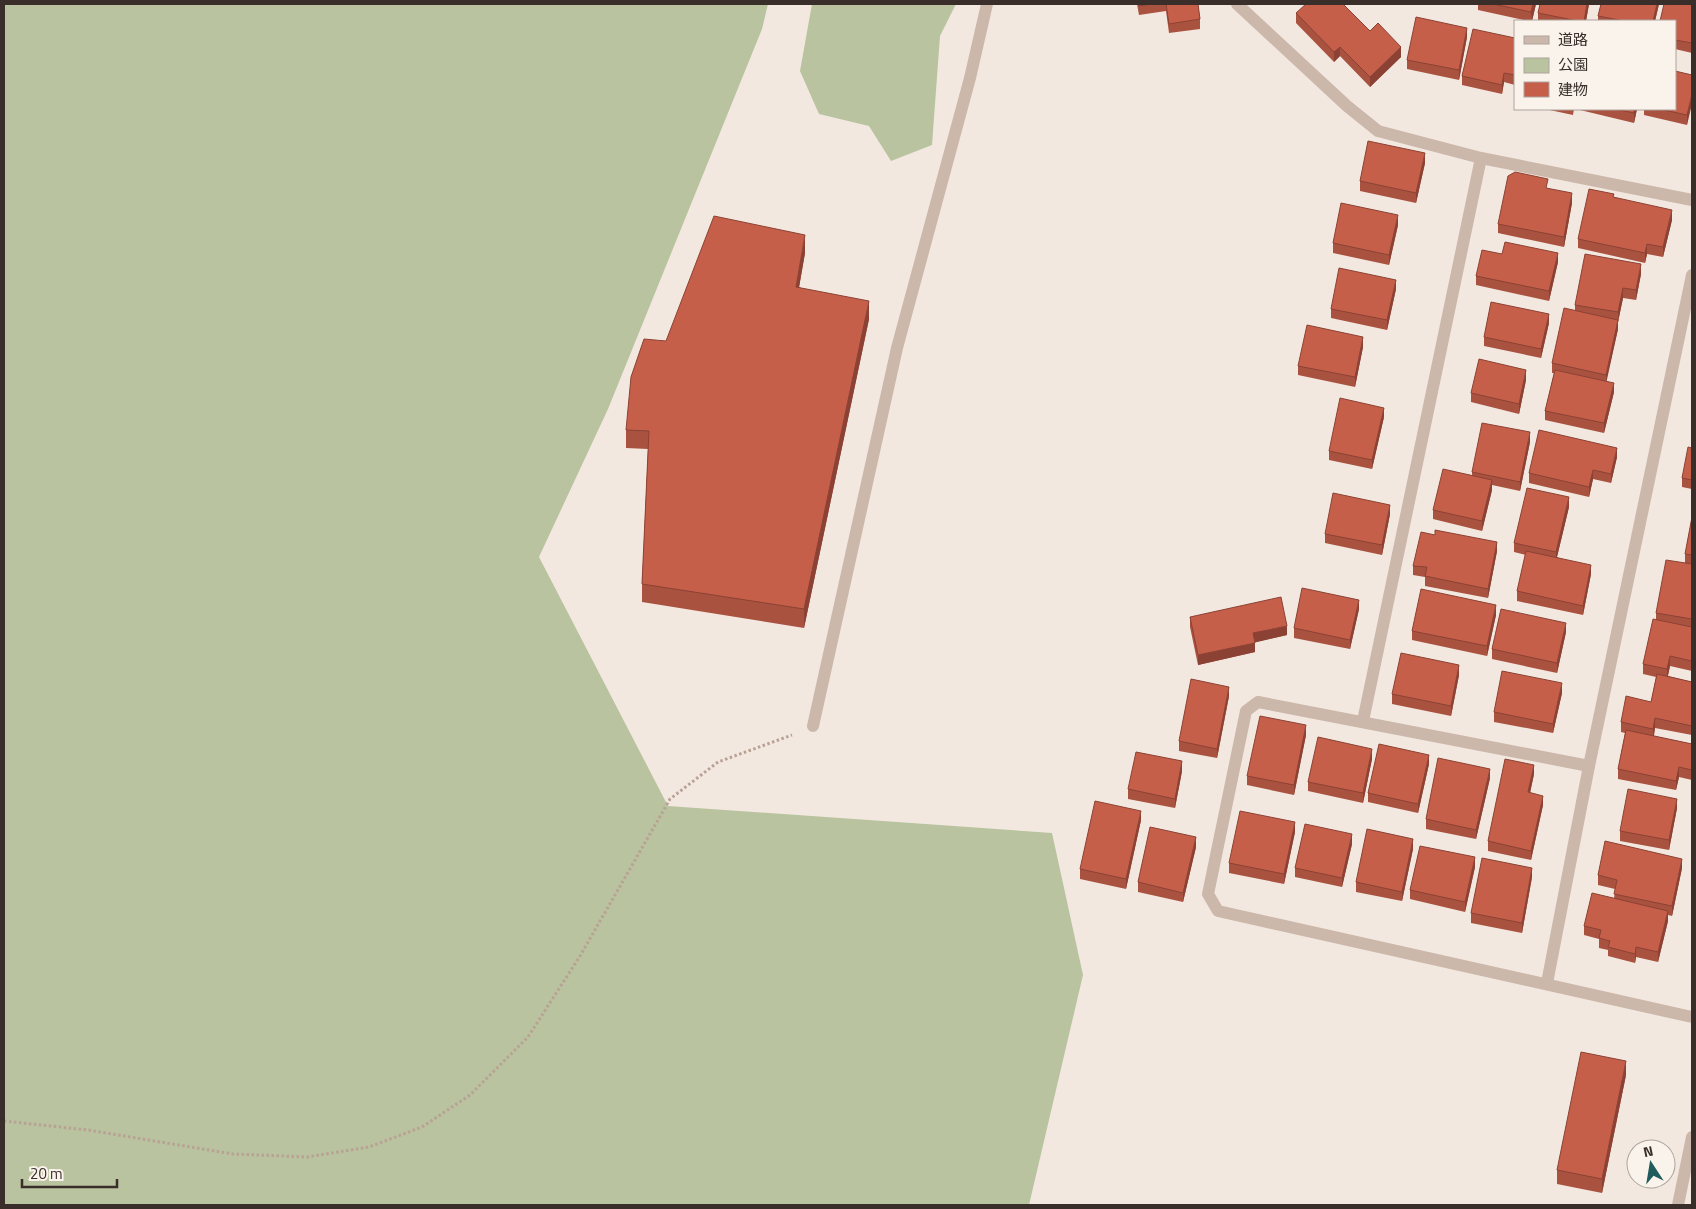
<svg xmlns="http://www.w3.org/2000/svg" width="1696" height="1209" font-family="'Titillium Web','Noto Sans JP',sans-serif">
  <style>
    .green { fill: #b9c39f }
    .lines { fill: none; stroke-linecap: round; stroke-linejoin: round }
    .path { stroke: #b8a195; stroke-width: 3; stroke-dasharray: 2.5 2.5; stroke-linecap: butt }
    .minor { stroke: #ccb7ab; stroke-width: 12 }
    .tertiary { stroke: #ccb7ab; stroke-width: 12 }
    .wall { fill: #aa5240 }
    .shaded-wall { fill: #8b4234 }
    .building { fill: #c65f4a; stroke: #8b4234 }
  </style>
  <rect width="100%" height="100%" fill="#f3e8df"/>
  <g class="green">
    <polygon points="4,4 768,4 762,29 608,409 539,557 668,806 1052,833 1083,975 1029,1205 4,1205"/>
    <polygon points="812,4 956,4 940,36 932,145 891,161 869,126 819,114 800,71"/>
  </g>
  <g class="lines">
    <polyline class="path" points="4,1121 88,1130 233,1154 307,1157 369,1147 422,1127 470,1095 528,1037 580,956 670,799 718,762 792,735"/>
    <g class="minor">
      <polyline points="1237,4 1347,106 1378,131 1481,158 1692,200"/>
      <polyline points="1363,721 1481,158"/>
      <polyline points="813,726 897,348 970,78 987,4"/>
      <polyline points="1589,766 1258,702 1246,711 1208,894 1218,911 1692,1017"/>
      <polyline points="1547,983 1589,766 1692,275"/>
    </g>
    <polyline class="tertiary" points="1678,1205 1692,1137"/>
  </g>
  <g class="wall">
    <polygon points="1137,4 1198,4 1200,19 1200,29 1169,33 1166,11 1139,15"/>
    <polygon points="1478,4 1536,4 1532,21 1528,21 1478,10"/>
    <polygon points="1589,4 1586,21 1538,21 1538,13"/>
    <polygon points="1601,4 1659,4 1655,21 1598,21 1598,16"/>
    <polygon points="1692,4 1692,53 1675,49 1675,21"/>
    <polygon points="1296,13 1370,31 1401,57 1370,87 1340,56 1334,62 1296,23"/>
    <polygon points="1467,37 1459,80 1407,69 1407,60"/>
    <polygon points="1515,38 1515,85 1504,82 1502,94 1462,85 1462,76"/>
    <polygon points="1692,75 1687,125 1644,115 1644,109 1675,109"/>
    <polygon points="1545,109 1574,109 1573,115"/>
    <polygon points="1580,109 1637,109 1634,123 1580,110"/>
    <polygon points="1425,163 1416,203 1360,191 1360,181"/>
    <polygon points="1614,197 1672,220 1663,257 1647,254 1645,263 1578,248 1578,239"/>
    <polygon points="1572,203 1564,247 1498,233 1498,224"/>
    <polygon points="1398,225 1389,265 1333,253 1333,243"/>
    <polygon points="805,253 799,287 869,319 804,628 642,602 642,584 648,449 626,448 626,430 666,341"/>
    <polygon points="1502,254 1558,262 1549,301 1476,285 1476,276"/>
    <polygon points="1641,274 1636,300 1623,298 1618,322 1618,329 1606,381 1614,392 1604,433 1545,420 1545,411 1554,373 1552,373 1552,363 1575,311 1575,305"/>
    <polygon points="1396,289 1387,330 1331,318 1331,309"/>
    <polygon points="1549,323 1541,358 1484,346 1484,337"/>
    <polygon points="1363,347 1355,387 1298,375 1298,366"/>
    <polygon points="1526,380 1519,414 1471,402 1471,393"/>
    <polygon points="1384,417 1372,469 1329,460 1329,451"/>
    <polygon points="1530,442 1520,491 1492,485 1492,490 1482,531 1433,519 1433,510 1472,475 1472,472"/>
    <polygon points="1692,448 1692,489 1682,487 1682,478"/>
    <polygon points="1617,457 1611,483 1593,479 1589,497 1529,483 1529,473"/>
    <polygon points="1569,507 1557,557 1591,574 1583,615 1517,601 1517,591 1526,555 1514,552 1514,543"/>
    <polygon points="1390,514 1382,555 1325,543 1325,534"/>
    <polygon points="1692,517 1692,671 1670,666 1668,676 1692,682 1692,735 1655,728 1654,736 1692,744 1692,780 1679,777 1676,790 1618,779 1618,769 1625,733 1621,732 1621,722 1651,702 1656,677 1643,674 1643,664 1656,619 1656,613 1685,563 1685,554"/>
    <polygon points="1497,551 1488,598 1425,586 1425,577 1413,575 1413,566"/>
    <polygon points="1359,609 1350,649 1294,638 1294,628"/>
    <polygon points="1496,615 1487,656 1412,640 1412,631"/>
    <polygon points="1190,617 1287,635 1255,642 1255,652 1198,665 1190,627"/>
    <polygon points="1566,632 1557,673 1492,659 1492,649"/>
    <polygon points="1459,675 1451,716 1392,704 1392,694"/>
    <polygon points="1562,693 1553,733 1494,722 1494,712"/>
    <polygon points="1229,696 1217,758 1179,751 1179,741"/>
    <polygon points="1306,735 1294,795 1247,785 1247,776"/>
    <polygon points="1372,759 1363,803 1308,791 1308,782"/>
    <polygon points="1429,764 1418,813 1368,802 1368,793"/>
    <polygon points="1182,771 1175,808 1128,799 1128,789"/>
    <polygon points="1534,774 1530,793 1543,805 1531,860 1488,851 1488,841"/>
    <polygon points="1490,778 1476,839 1426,829 1426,819"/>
    <polygon points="1677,808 1669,850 1620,841 1620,831"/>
    <polygon points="1141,820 1126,889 1080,879 1080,869"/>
    <polygon points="1295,832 1284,884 1229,873 1229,863"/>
    <polygon points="1352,844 1342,887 1295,877 1295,868"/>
    <polygon points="1196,847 1183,902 1138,892 1138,882"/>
    <polygon points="1413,849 1402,901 1356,892 1356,882"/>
    <polygon points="1475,867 1465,912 1410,899 1410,890"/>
    <polygon points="1682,868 1672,916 1668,915 1668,921 1658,962 1636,957 1635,963 1608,956 1608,950 1599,948 1599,939 1584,935 1584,926 1614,899 1615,889 1598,885 1598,875"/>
    <polygon points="1532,877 1522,933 1471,923 1471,913"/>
    <polygon points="1626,1075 1602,1193 1557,1184 1557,1170"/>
  </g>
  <g class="shaded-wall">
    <polygon points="1533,4 1536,4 1532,21 1531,12"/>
    <polygon points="1587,4 1589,4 1586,21 1584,21"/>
    <polygon points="1657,4 1659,4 1655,21 1653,21"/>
    <polygon points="1467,28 1467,37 1459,80 1459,70"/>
    <polygon points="1340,47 1340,56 1334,62 1334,52"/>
    <polygon points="1401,47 1401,57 1370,87 1370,77"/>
    <polygon points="1504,73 1504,82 1502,94 1502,85"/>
    <polygon points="1692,94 1692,104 1687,125 1687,115"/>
    <polygon points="1634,109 1637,109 1634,123"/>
    <polygon points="1425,153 1425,163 1416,203 1416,193"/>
    <polygon points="1572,193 1572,203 1564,247 1564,237"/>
    <polygon points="1672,210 1672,220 1663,257 1663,247"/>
    <polygon points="1398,215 1398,225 1389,265 1389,255"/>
    <polygon points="805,235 805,253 796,305 796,287"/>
    <polygon points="1647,244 1647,254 1645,263 1645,253"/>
    <polygon points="1558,253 1558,262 1549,301 1549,291"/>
    <polygon points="1641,264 1641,274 1636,300 1636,290"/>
    <polygon points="1396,280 1396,289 1387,330 1387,320"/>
    <polygon points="1623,288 1623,298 1618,322 1618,312"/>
    <polygon points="869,301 869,319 804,628 804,609"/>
    <polygon points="1549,314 1549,323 1541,358 1541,349"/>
    <polygon points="1618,320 1618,329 1606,384 1606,375"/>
    <polygon points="1363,337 1363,347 1355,387 1355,377"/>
    <polygon points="1526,370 1526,380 1519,414 1519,404"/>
    <polygon points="1614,383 1614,392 1604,433 1604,423"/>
    <polygon points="1384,408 1384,417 1372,469 1372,460"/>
    <polygon points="1530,432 1530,442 1520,491 1520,482"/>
    <polygon points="1617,448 1617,457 1611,483 1611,474"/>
    <polygon points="1593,470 1593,479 1589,497 1589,487"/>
    <polygon points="1492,480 1492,490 1482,531 1482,521"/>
    <polygon points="1569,497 1569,507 1556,561 1556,552"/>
    <polygon points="1390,505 1390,514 1382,555 1382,545"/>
    <polygon points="1497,542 1497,551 1488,598 1488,589"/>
    <polygon points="1591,565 1591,574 1583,615 1583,606"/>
    <polygon points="1359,600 1359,609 1350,649 1350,640"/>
    <polygon points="1496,605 1496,615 1487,656 1487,646"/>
    <polygon points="1566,623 1566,632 1557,673 1557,663"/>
    <polygon points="1287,626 1287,635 1253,643 1253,633"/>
    <polygon points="1255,643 1255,652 1198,665 1198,655"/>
    <polygon points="1670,656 1670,666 1667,679 1667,669"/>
    <polygon points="1459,665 1459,675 1451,716 1451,706"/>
    <polygon points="1562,683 1562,693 1553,733 1553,724"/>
    <polygon points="1229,687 1229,696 1217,758 1217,749"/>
    <polygon points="1655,718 1655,728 1653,739 1653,729"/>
    <polygon points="1306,725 1306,735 1294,795 1294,785"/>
    <polygon points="1372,749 1372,759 1363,803 1363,793"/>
    <polygon points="1429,755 1429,764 1418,813 1418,804"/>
    <polygon points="1182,761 1182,771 1175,808 1175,799"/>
    <polygon points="1534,765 1534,774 1528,802 1528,792"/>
    <polygon points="1679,767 1679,777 1676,790 1676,781"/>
    <polygon points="1490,769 1490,778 1476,839 1476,830"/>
    <polygon points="1543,796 1543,805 1531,860 1531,851"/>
    <polygon points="1677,799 1677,808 1669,850 1669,840"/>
    <polygon points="1141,811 1141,820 1126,889 1126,879"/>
    <polygon points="1295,822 1295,832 1284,884 1284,874"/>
    <polygon points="1352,834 1352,844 1342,887 1342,878"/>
    <polygon points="1196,837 1196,847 1183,902 1183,893"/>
    <polygon points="1413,839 1413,849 1402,901 1402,892"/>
    <polygon points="1475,857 1475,867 1465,912 1465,902"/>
    <polygon points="1682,859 1682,868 1672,916 1672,906"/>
    <polygon points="1532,868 1532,877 1522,933 1522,923"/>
    <polygon points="1668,911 1668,921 1658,962 1658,952"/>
    <polygon points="1636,947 1636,957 1635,963 1635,954"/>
    <polygon points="1626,1061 1626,1075 1602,1193 1602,1179"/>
  </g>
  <g class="building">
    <polygon points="1139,4 1151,4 1139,6"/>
    <polygon points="1166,4 1198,4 1200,19 1169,24"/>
    <polygon points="1306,4 1343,4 1370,31 1378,23 1401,47 1370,77 1340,47 1334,52 1296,13"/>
    <polygon points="1493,4 1533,4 1531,12"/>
    <polygon points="1540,4 1587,4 1584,21 1578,21 1538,13"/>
    <polygon points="1601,4 1657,4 1653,21 1624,21 1598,16"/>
    <polygon points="1664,4 1692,4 1692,43 1675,40 1675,21 1660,21"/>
    <polygon points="1416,17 1467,28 1459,70 1407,60"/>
    <polygon points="1473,29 1515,38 1515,75 1504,73 1502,85 1462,76"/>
    <polygon points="1675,71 1692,75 1692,94 1687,115 1659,109 1675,109"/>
    <polygon points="1615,109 1634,109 1634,113"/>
    <polygon points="1368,141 1425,153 1416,193 1360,181"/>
    <polygon points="1515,172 1548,179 1546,188 1572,193 1564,237 1498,224 1508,176"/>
    <polygon points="1589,189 1614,194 1613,197 1672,210 1663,247 1647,244 1645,253 1578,239"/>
    <polygon points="1341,203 1398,215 1389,255 1333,243"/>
    <polygon points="714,216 805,235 796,287 869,301 804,609 642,584 649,431 626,430 631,377 644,339 666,341"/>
    <polygon points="1505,242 1558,253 1549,291 1476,276 1482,250 1502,254"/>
    <polygon points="1585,254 1641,264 1636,290 1623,288 1618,312 1575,305"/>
    <polygon points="1339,268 1396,280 1387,320 1331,309"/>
    <polygon points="1491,302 1549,314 1541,349 1484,337"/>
    <polygon points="1564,308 1618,320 1606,375 1552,363"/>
    <polygon points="1307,325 1363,337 1355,377 1298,366"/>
    <polygon points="1479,359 1526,370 1519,404 1471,393"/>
    <polygon points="1555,370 1614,383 1604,423 1545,411"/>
    <polygon points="1340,398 1384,408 1372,460 1329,451"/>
    <polygon points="1482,423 1530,432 1520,482 1472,472"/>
    <polygon points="1539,430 1617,448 1611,474 1593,470 1589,487 1529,473"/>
    <polygon points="1688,447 1692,448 1692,480 1682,478"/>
    <polygon points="1443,469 1492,480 1482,521 1433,510"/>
    <polygon points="1527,488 1569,497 1556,552 1514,543"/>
    <polygon points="1333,493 1390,505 1382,545 1325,534"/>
    <polygon points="1692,517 1692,555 1685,554"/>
    <polygon points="1435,530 1497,542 1488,589 1425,576 1427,567 1413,566 1421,532 1435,535"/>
    <polygon points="1526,551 1591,565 1583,606 1517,591"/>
    <polygon points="1666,560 1692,564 1692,619 1656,613"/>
    <polygon points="1302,588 1359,600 1350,640 1294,628"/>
    <polygon points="1421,589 1496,605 1487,646 1412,631"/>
    <polygon points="1281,597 1287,626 1253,633 1255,643 1198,655 1190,617"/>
    <polygon points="1501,609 1566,623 1557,663 1492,649"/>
    <polygon points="1653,619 1692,627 1692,661 1670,656 1667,669 1643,664"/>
    <polygon points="1401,653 1459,665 1451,706 1392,694"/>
    <polygon points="1502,671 1562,683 1553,724 1494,712"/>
    <polygon points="1657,674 1692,682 1692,726 1655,718 1653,729 1621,722 1626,696 1651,702"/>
    <polygon points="1191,679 1229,687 1217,749 1179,741"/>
    <polygon points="1260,716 1306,725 1294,785 1247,776"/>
    <polygon points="1626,730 1692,744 1692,770 1679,767 1676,781 1618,769"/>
    <polygon points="1318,737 1372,749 1363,793 1308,782"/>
    <polygon points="1379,744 1429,755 1418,804 1368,793"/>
    <polygon points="1136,752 1182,761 1175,799 1128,789"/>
    <polygon points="1438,758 1490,769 1476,830 1426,819"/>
    <polygon points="1505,759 1534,765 1528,792 1543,796 1531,851 1488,841"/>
    <polygon points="1628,789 1677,799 1669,840 1620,831"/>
    <polygon points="1095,801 1141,811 1126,879 1080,869"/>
    <polygon points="1240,811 1295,822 1284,874 1229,863"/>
    <polygon points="1305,824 1352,834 1342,878 1295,868"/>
    <polygon points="1150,827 1196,837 1183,893 1138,882"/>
    <polygon points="1367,829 1413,839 1402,892 1356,882"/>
    <polygon points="1605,841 1682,859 1672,906 1614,894 1617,880 1598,875"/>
    <polygon points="1420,846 1475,857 1465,902 1410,890"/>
    <polygon points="1482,858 1532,868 1522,923 1471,913"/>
    <polygon points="1592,893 1668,911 1658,952 1636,947 1635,954 1608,947 1610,941 1599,938 1601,930 1584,926"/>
    <polygon points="1581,1052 1626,1061 1602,1179 1557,1170"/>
  </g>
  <rect width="1696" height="1209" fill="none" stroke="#392e2a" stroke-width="10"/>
  <rect x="1514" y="20" width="162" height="90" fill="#faf3ec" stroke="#ada49e"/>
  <rect x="1524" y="36" width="25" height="8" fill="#ccb7ab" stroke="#ada49e"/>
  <text x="1558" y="45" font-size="15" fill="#392e2a">道路</text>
  <rect x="1524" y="58" width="25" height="15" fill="#b9c39f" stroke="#ada49e"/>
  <text x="1558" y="70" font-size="15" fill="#392e2a">公園</text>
  <rect x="1524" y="82" width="25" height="15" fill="#c65f4a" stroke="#ada49e"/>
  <text x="1558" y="95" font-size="15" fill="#392e2a">建物</text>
  <g transform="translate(1651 1164) rotate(348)"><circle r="24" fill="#faf3ec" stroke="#ada49e"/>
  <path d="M0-4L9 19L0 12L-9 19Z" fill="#1f5c5b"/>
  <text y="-8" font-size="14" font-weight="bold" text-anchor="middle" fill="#392e2a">N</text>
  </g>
  <path d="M22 1179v8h95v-8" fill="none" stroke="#392e2a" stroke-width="2.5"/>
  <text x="30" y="1179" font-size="15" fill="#392e2a" stroke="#faf3ec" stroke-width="4" paint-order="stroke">20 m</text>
</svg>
